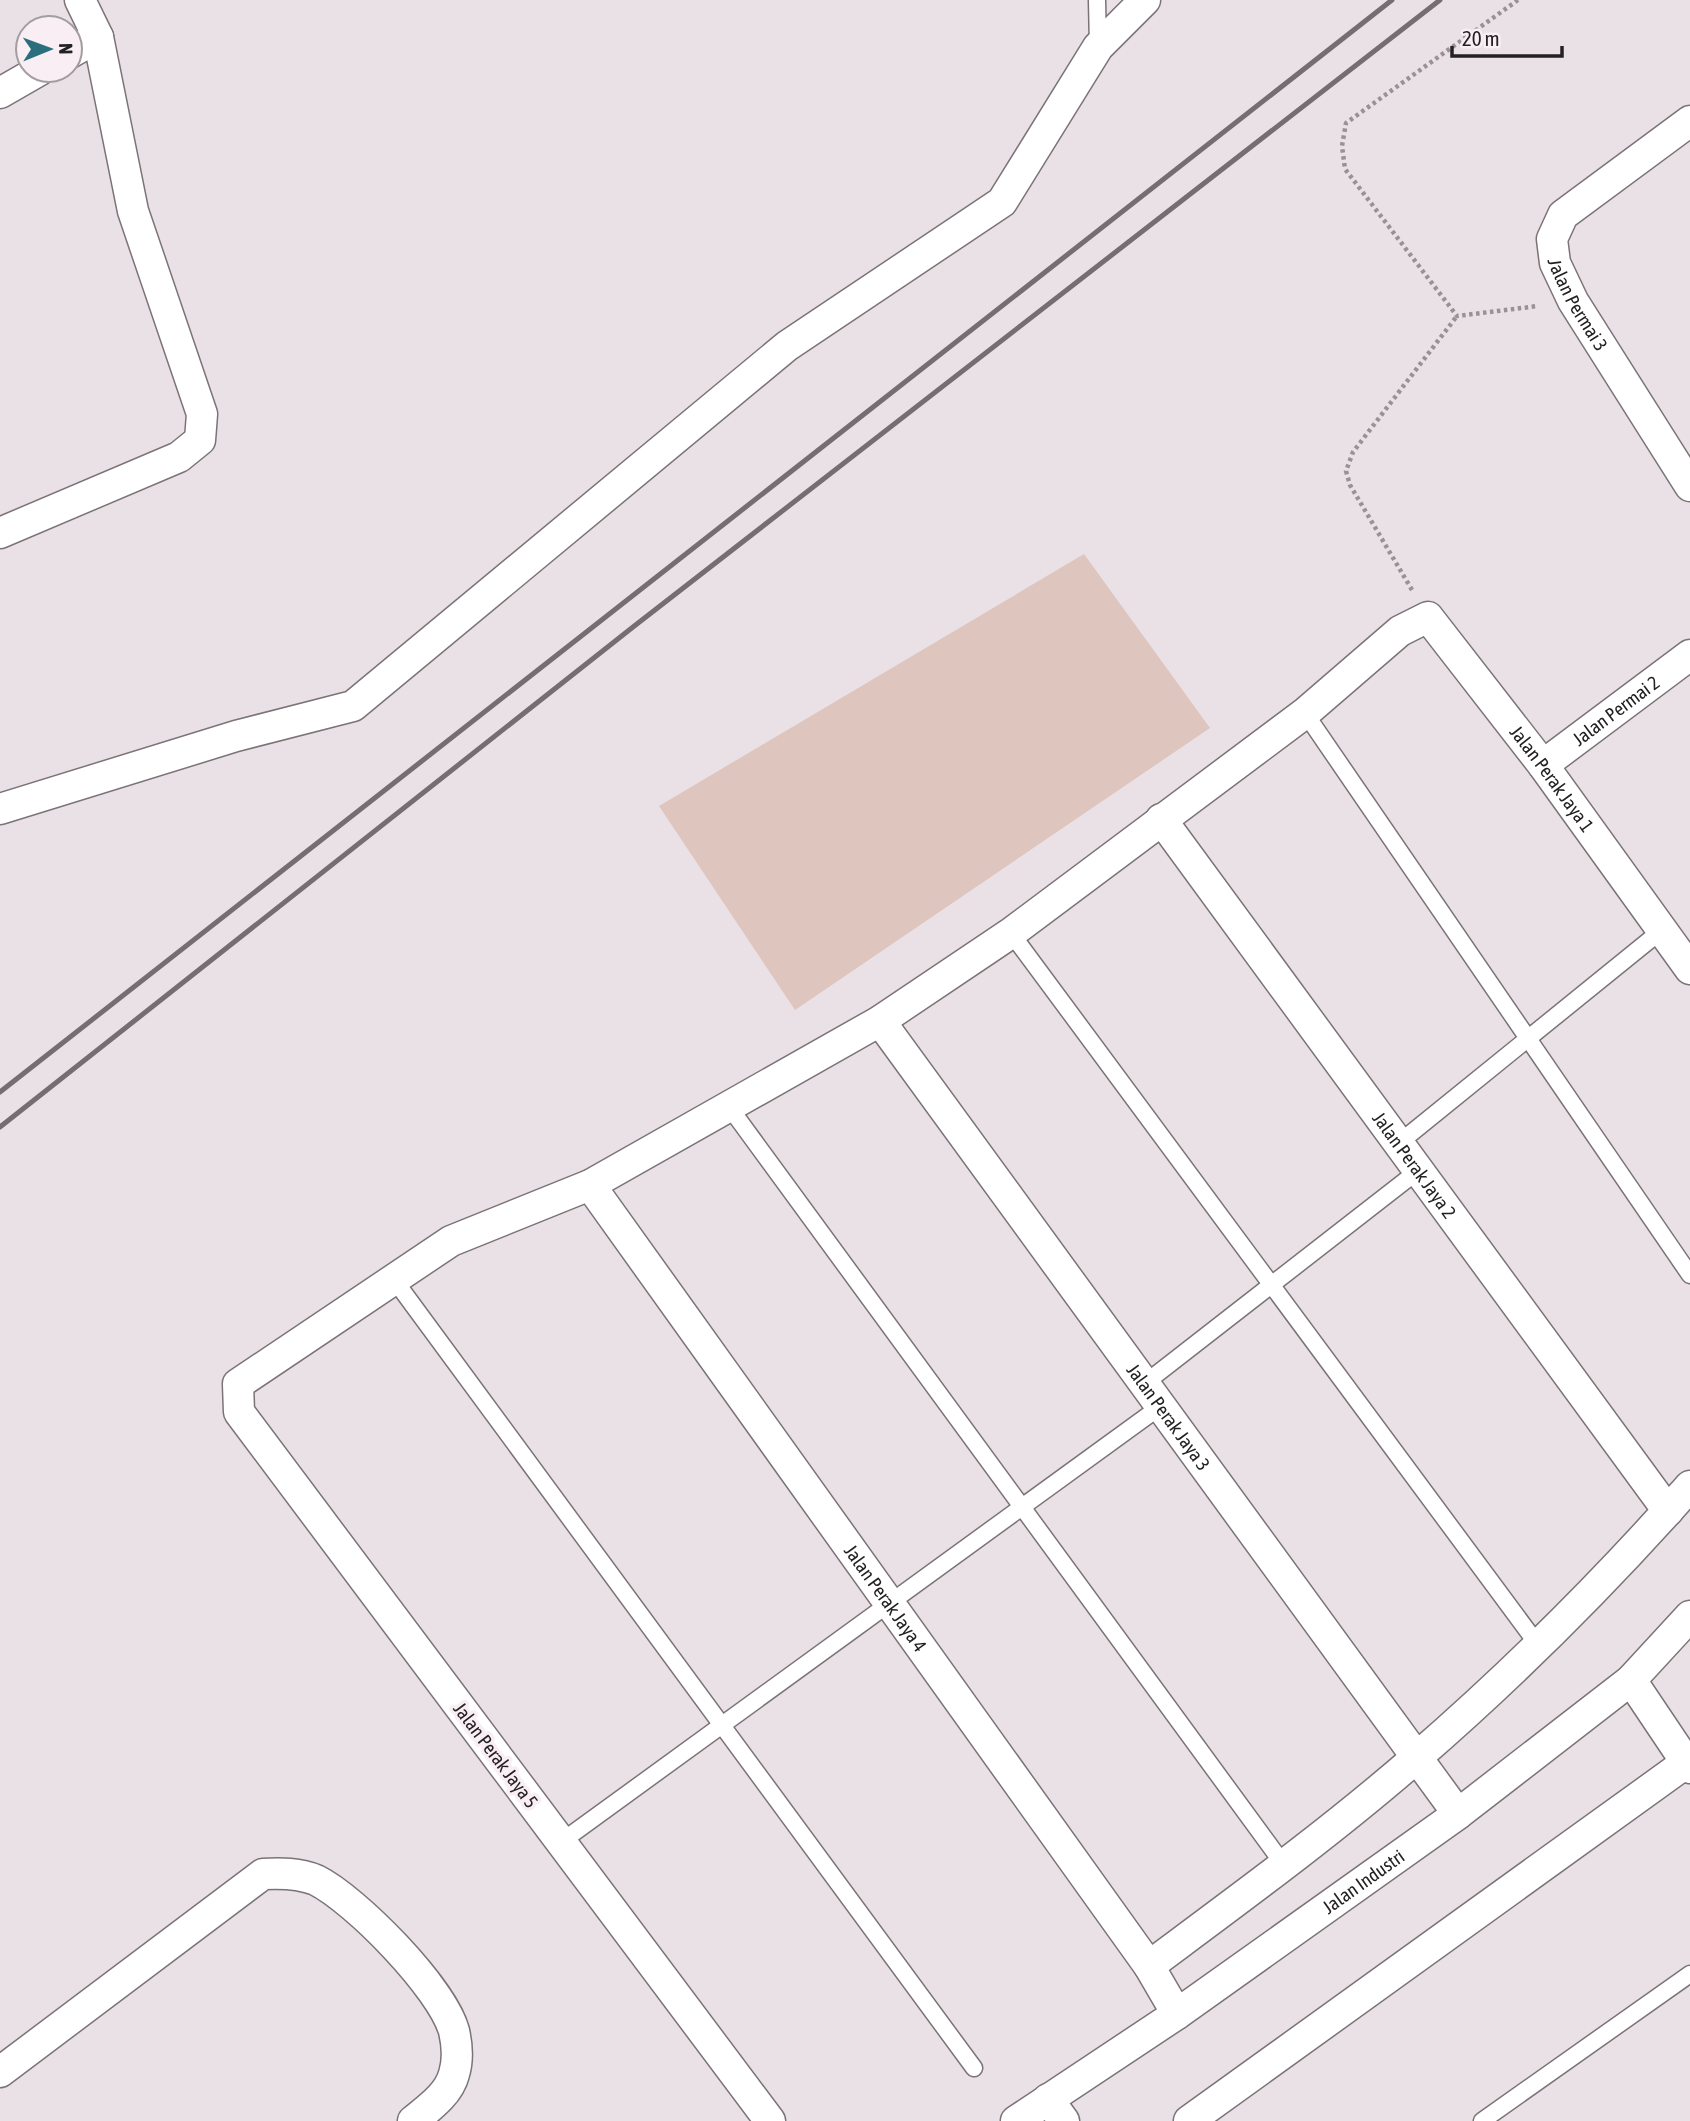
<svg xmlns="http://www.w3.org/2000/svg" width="1690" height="2121" font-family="'Asap Condensed',sans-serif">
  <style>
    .park { fill: #dec5bd }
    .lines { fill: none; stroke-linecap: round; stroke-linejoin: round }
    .lane-casing { stroke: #7b7377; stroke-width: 19 }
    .street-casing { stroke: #7b7377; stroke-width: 33 }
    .path { stroke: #989296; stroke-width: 4.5; stroke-dasharray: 3.5 3.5; stroke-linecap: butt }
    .lane { stroke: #fff; stroke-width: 16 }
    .street { stroke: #fff; stroke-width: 30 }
    .rail { stroke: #746e72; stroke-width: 5 }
    .labels { text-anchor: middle; stroke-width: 7; stroke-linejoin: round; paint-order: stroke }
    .street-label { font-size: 19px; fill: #242123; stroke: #f8eef3 }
  </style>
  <rect width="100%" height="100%" fill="#eae1e6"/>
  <polygon class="park" points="1084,554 1210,728 795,1010 659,806"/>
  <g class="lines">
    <g class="lane-casing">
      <g id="lane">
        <polyline points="1097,0 1098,47"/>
        <polyline points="1305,713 1690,1275"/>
        <polyline points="1011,933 1538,1645"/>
        <polyline points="730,1108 1284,1865"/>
        <polyline points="1399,1143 1662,930"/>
        <polyline points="393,1278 974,2068"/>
        <polyline points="1144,1384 1419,1170"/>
        <polyline points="561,1842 1161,1406"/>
        <polyline points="1482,2121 1690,1974"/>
      </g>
    </g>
    <g class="street-casing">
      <g id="street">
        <polyline points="70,53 98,37"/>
        <polyline points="0,93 40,70"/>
        <path id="s1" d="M1690,121L1563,215L1552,239L1555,263L1573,301L1690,486"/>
        <polyline points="0,533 179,457 200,440 202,414 133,211 98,37 80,0"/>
        <path id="s2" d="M1543,765L1690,655"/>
        <polyline points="0,809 236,736 353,706 787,346 1002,202 1098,47 1145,0"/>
        <path id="s3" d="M1161,819L1668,1511"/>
        <path id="s4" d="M880,1021L1458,1814"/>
        <path id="s5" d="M590,1185L1149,1966L1177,2014"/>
        <polyline points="1631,1680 1690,1768"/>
        <path d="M1149,1966C1239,1899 1331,1832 1416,1758C1513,1674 1605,1582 1690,1486"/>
        <path d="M0,2072L263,1874C281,1873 299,1873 316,1880C356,1900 442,1988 454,2031C457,2044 458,2061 454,2074C449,2094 429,2108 413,2121"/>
        <polyline points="1048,2099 1064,2121"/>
        <path id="s6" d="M770,2121L239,1412L238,1384L451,1241L590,1185L880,1021L1011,933L1305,713L1400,631L1428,617L1543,765L1690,969"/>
        <path id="s7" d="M1016,2121L1177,2014L1458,1814L1631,1680L1690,1616"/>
        <polyline points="1189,2121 1690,1760"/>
      </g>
    </g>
    <g class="path">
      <polyline points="1518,0 1346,123 1342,146 1345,169 1457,316 1538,306"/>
      <polyline points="1412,590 1350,485 1346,471 1353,452 1457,316"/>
    </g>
    <use href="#lane" class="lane"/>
    <use href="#street" class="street"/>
    <g class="rail">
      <polyline points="0,1092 1392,0"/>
      <polyline points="0,1127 633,627 1440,0"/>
    </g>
  </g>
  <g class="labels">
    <g class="street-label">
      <text dy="7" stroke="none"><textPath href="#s1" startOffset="256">Jalan Permai 3</textPath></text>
      <text dy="7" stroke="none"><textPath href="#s2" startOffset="91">Jalan Permai 2</textPath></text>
      <text dy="7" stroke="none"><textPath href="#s6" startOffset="2539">Jalan Perak Jaya 1</textPath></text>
      <text dy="7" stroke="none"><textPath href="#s3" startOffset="429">Jalan Perak Jaya 2</textPath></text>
      <text dy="7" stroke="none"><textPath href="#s4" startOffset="490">Jalan Perak Jaya 3</textPath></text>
      <text dy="7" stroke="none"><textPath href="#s5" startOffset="508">Jalan Perak Jaya 4</textPath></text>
      <text transform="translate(496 1755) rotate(53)" y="7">Jalan Perak Jaya 5</text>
      <text dy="7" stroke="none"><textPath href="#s7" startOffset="422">Jalan Industri</textPath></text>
    </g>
  </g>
  <g transform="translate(49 49) rotate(89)"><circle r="33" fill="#f8eef3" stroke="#a39ca0" stroke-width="2"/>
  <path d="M0-5L12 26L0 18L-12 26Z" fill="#2b6f7f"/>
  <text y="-10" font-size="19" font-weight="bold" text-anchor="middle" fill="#242123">N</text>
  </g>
  <path d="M1452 46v10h110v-10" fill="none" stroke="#242123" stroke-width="3.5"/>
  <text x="1462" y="46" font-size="21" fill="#242123" stroke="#f8eef3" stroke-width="5" paint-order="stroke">20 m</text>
</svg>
